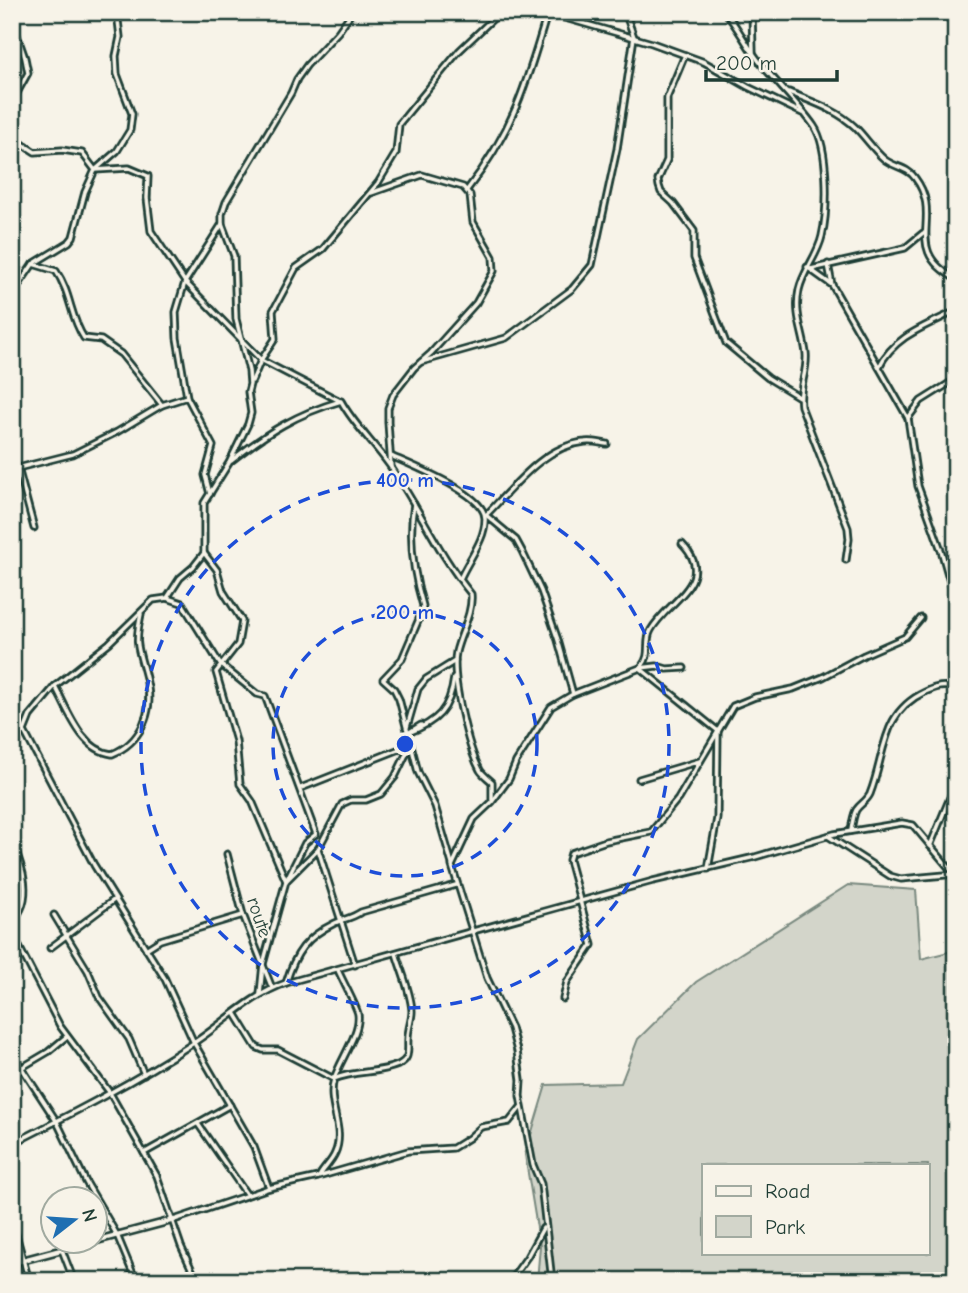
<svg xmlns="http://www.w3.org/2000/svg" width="968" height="1293" font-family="'Comic Neue',sans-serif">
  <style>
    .green { fill: #d3d5ca; stroke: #79897f; stroke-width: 2; fill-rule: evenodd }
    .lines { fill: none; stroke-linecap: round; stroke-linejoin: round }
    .minor-casing { stroke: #1f3d34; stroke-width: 9 }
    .tertiary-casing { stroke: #1f3d34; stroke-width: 10 }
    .minor { stroke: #f7f3e8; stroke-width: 3.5 }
    .tertiary { stroke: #f7f3e8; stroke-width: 4.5 }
    .ring { fill: none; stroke: #1d4ed8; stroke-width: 3.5; stroke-dasharray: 12 9 }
    .labels { text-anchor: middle; stroke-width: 5; stroke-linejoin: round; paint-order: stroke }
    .street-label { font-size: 19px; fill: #1f3d34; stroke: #f7f3e8 }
    .centre { fill: #1d4ed8; stroke: #f7f3e8; stroke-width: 3.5 }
    .ring-label { font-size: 21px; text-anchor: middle; font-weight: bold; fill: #1d4ed8; stroke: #f7f3e8; stroke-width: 5; stroke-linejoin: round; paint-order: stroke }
  </style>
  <rect width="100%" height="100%" fill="#f7f3e8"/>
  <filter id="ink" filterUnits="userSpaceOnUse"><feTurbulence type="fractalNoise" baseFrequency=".0143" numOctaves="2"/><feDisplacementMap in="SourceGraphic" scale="14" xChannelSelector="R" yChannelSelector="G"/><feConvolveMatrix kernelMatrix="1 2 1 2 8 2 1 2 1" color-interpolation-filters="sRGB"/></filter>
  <g filter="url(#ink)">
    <path class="green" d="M848,885L916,890L921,959L956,950V1281H537L540,1246L525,1155L546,1085L621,1083L638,1039L696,982ZM704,1165H928V1253H704Z"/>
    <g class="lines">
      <g class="minor-casing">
        <g id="minor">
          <polyline points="544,12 652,43 704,62 748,87 802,113"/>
          <path d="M725,12C738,27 746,45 758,60C776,83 797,102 814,126C829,148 828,210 822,236C818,255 803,271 799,290C794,314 803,331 806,353C808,372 798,387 801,406L848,528L849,539L846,560"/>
          <polyline points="752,12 753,52"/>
          <polyline points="12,21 25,58 28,73 13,100 12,116"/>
          <polyline points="685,55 667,98 667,160 658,180 659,186 661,192 673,203 694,231 694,258 726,343 768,378 799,397"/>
          <path d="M789,92C812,102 836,109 855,127C865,137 873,149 884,159C893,167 908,167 915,178C945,218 900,248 956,279"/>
          <polyline points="12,124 18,141 35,152 62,150 82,153 95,170"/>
          <polyline points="95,170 129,168 148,176 147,198 151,231 185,282 261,360 340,401"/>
          <path d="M467,190C512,133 527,83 547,14"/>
          <polyline points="371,193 422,175 463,187 470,195 473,222 493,257 494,271 476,303 431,353 414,368 393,395 388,408 388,422 391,467"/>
          <path d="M33,264L56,271C72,295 69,315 84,338L101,340L121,354L162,405L187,397"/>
          <polyline points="828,264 832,285"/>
          <polyline points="807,267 832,285 908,418 918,486 941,550 952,589 956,594"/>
          <polyline points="811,269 905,248 923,233"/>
          <polyline points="12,291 16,289 33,264 69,242 73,237 85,192 95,170 117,151 130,130 132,114 117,74 116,56 120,37 117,12"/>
          <polyline points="421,362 506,338 572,289 592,265 617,149 634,37 625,12"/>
          <path d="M879,367C894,336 926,326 956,311"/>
          <polyline points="252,381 261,360 275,339 273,311 296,268 323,249 378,183 396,153 399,124 459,51 500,12"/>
          <polyline points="908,418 921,401 956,379"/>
          <path d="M391,456C411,465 485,494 485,518C486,539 468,560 460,579"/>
          <path d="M231,461C268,432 296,414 341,401C354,425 374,443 390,466C419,507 439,555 471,594C473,613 460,634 456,652C451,677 468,748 480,770C483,775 488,778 492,782V800"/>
          <polyline points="12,462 18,468 34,528"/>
          <polyline points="18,468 73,454 117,432 162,405"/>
          <polyline points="210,494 205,475 213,446 187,397 177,338 176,312 185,282 222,224"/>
          <path d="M414,504C408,539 413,572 423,606L422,612L402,659L383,679L394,689L399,699L418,772L435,806L452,864"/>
          <polyline points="204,553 217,570 223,591 242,621 238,644 216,672 236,741 240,784 252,801 286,881 318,849 342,804 351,800 366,800 381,794 395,777 411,744"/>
          <polyline points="167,598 180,578 193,567 204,553 204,503 229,463 248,424 251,413 248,392 250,384 249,371 236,319 234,256 222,224 222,214 226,202 291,93 297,79 307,65 338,32 352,12"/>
          <path d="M642,666C652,654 644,642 651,630C668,600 718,581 682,544"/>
          <polyline points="640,668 718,731 717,818 708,869"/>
          <path d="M55,686C68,710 81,750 112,754C140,743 154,713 147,683C145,671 140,659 138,646C136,636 139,624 141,614"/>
          <path d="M573,694L558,640L541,591L522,551L516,540L486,515C514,487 543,446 585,442C592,441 600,443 607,444"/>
          <polyline points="12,714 24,731 94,865 165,979 194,1043 254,1147 269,1188"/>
          <path d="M421,725L408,733C437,722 450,710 454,678"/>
          <polyline points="407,727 418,689 426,679 455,661"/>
          <polyline points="12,740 24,731 30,716 55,686 109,643 153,600 167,598 182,603 220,664 257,694 265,696 316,834 305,843 286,881 263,964 260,994"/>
          <polyline points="639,779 700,761"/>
          <polyline points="301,788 410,745"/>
          <path d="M851,831C852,824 853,816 856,810C861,803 867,801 870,794C886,754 880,713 925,692C936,687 944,684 956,689"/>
          <polyline points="828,836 890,876 901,879 956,874"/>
          <path d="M12,841C22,865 35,900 12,921"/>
          <polyline points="930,846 956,783"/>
          <polyline points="318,849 355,965"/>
          <polyline points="227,854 243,915 272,988"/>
          <polyline points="54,915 88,971 99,997 129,1039 144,1074"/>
          <polyline points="12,933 60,1026 110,1093 157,1176 181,1246 197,1281"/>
          <polyline points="50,948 115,899"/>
          <polyline points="146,949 160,940 243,915"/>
          <path d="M286,983C295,953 306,937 335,923C344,919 352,918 361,912L456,885"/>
          <polyline points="563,999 567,982 592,945 569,860 571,853 606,841 651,832 678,799 733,706 755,697 793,689 823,677 864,655 905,637 921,618"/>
          <path d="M235,1013L256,1047L263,1050H278L334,1079C355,1070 377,1074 398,1065C411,1059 407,1050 408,1038C408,1028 412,1020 412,1011C411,992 401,971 396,953"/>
          <polyline points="12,1053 57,1122 86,1182 117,1235 136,1281"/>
          <polyline points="21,1068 48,1052 66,1037"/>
          <polyline points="198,1124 247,1195"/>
          <path d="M12,1144C73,1113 134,1082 192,1044C223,1024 251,995 286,983L653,881L755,857L834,834L902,823L913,825L950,869L956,871"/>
          <polyline points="144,1153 230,1105"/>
          <path d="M320,1175C324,1168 332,1161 335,1153C346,1129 326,1104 334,1079C340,1060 361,1032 358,1014C357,1007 341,978 338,970"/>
          <polyline points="12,1220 29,1281"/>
          <polyline points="174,1220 269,1188 318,1177 408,1151 453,1148 469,1138 481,1127 509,1122 521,1107"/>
          <polyline points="62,1250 74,1281"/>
          <polyline points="510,1281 527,1257 543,1228"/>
          <polyline points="552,1281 541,1184 533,1165 520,1096 521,1080 517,1051 511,1028 487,978 452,866 474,819 492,802 509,779 516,762 551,707 573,694 640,668 657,666 667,669 684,668"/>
        </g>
      </g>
      <g class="tertiary-casing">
        <polyline id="tertiary" points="12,1263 174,1220"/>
      </g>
      <use href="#minor" class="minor"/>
      <use href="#tertiary" class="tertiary"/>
    </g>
  </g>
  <g class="ring">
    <circle cx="405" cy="744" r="132"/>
    <circle cx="405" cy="744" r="264"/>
  </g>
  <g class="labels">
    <g class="street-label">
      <text transform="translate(260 917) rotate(71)" y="7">route</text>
    </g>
  </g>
  <circle cx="405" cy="744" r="10" class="centre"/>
  <g class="ring-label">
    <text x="405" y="487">400 m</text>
    <text x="405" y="619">200 m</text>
  </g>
  <rect width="968" height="1293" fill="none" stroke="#f7f3e8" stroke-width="42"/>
  <rect x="21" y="21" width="926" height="1251" fill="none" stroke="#1f3d34" stroke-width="2.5" filter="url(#ink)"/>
  <rect x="702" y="1164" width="228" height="91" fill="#f7f3e8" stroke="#a1aaa0" stroke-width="2"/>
  <rect x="716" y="1186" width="35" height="10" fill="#f7f3e8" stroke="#a1aaa0" stroke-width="2"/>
  <text x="765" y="1198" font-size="21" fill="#1f3d34">Road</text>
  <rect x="716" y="1216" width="35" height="21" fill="#d3d5ca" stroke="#a1aaa0" stroke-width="2"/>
  <text x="765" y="1234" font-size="21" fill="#1f3d34">Park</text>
  <g transform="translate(74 1220) rotate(73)"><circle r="33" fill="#f7f3e8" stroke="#a1aaa0" stroke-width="2"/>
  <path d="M0-5L12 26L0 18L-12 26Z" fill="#1f6fb2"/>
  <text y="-10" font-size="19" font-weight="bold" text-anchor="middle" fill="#1f3d34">N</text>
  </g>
  <path d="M706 70v10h131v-10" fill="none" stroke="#1f3d34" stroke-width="3.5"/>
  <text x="716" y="70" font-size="21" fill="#1f3d34" stroke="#f7f3e8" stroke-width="5" paint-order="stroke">200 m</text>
</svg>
